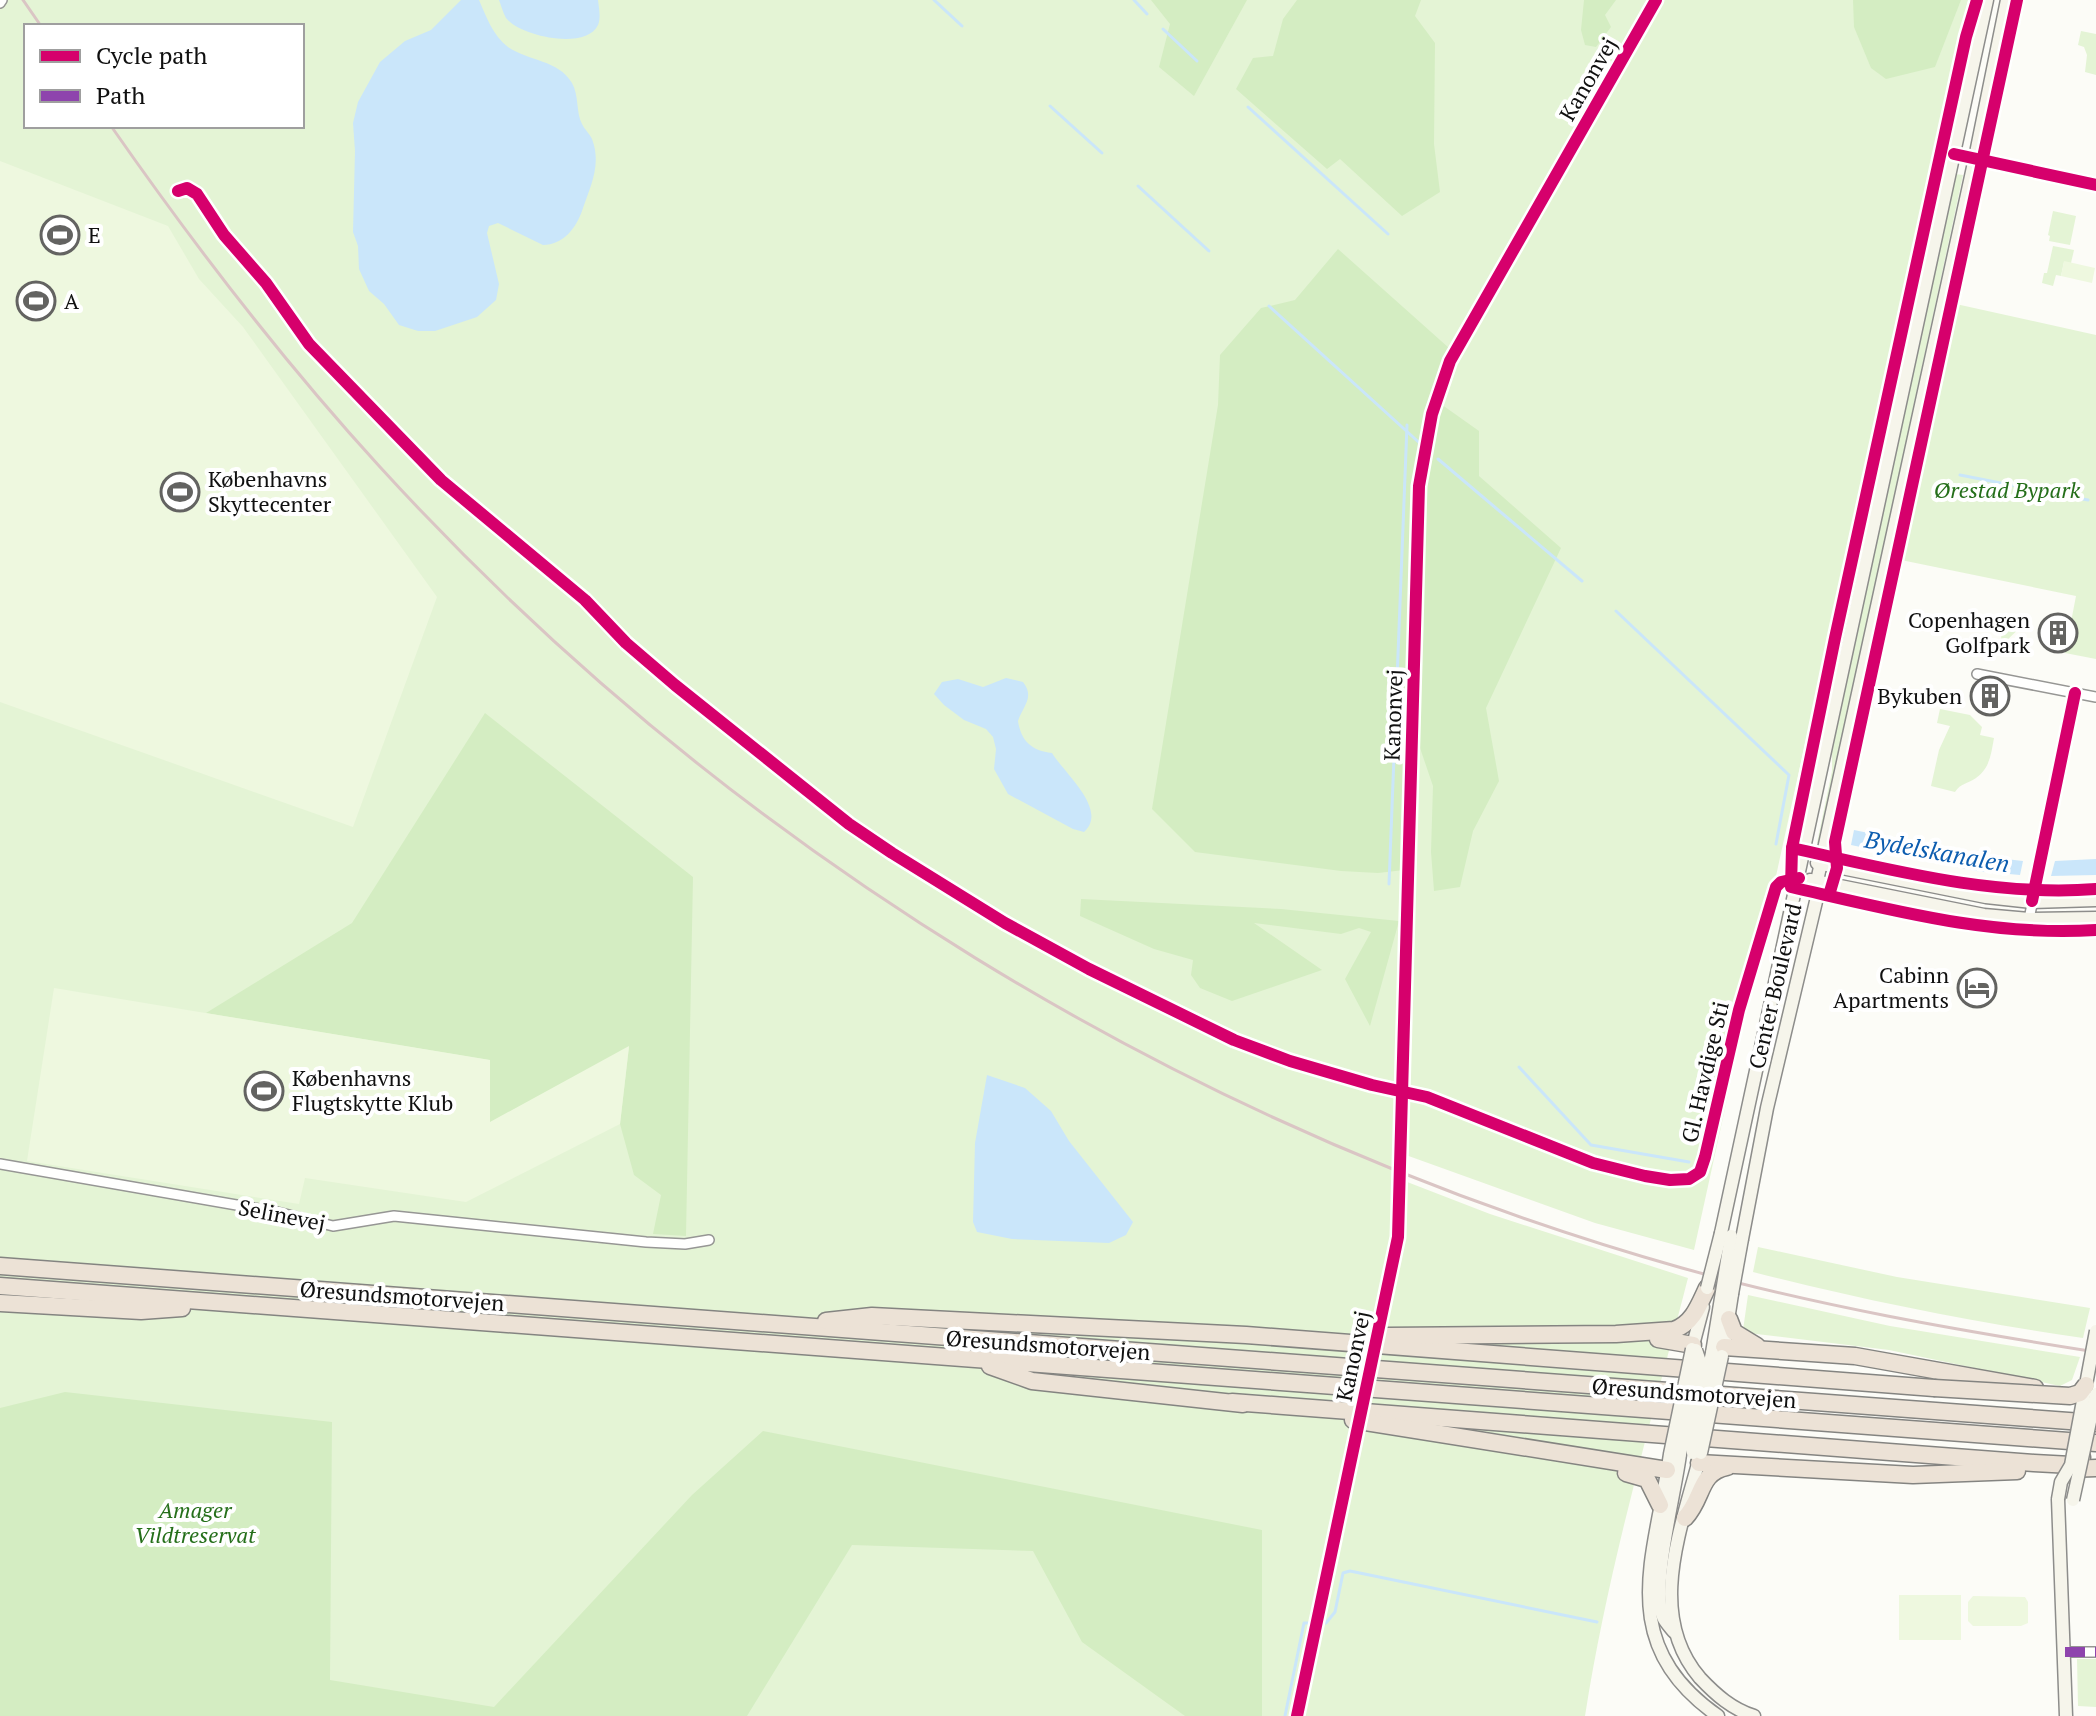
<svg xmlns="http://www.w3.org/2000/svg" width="2096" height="1716" font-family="'PT Serif',serif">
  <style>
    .green { fill: #e4f4d5; fill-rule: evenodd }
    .forest { fill: #d4edc2 }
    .pitch { fill: #eef8df }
    .water { fill: #cae6fa }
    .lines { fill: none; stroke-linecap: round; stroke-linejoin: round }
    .stream { stroke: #cae6fa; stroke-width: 3 }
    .street-casing { stroke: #969694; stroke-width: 12 }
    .secondary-casing { stroke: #8d8d8b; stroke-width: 15 }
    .highway-casing { stroke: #848481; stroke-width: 19 }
    .street { stroke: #fffffe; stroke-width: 9 }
    .secondary { stroke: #f6f5eb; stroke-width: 12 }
    .highway { stroke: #ece2d6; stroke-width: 16 }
    .rail { stroke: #dac5c4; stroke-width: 3 }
    .secondary-bridge-casing { stroke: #8d8d8b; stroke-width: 15; stroke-linecap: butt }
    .highway-bridge-casing { stroke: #848481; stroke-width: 19; stroke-linecap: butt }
    .secondary-bridge { stroke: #f6f5eb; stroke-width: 12 }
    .highway-bridge { stroke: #ece2d6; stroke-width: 16 }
    .quiet { stroke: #8e44ad; stroke-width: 10; stroke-dasharray: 20 10; stroke-linecap: butt }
    .cycleway-casing { stroke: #fff; stroke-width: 17 }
    .cycleway { stroke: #d6006c; stroke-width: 12 }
    .labels { text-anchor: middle; stroke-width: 8; stroke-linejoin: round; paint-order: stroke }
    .street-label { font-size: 22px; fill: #101010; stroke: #fff }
    .poi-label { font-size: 22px; fill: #101010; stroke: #fff; text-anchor: start }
    .park-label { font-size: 22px; font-style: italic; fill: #256f1a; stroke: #fff }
    .water-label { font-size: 24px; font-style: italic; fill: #0d5daf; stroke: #fff }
  </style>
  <rect width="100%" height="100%" fill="#fcfcf7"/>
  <g class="green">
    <path d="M0,0H1968L1694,1250L1595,1223L1403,1154L1402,1180L1490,1214L1688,1278C1651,1422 1608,1568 1585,1716H0ZM26,26H302V126H26Z"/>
    <polygon points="2081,31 2096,34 2096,75 2085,72 2087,55 2084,47 2078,45"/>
    <polygon points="1955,174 1963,175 1820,843 1817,843 1832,771 1832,746"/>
    <polygon points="2053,211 2076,216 2070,245 2049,241 2050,236 2048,235"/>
    <polygon points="2053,246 2074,250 2071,263 2064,262 2061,276 2056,275 2053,286 2042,283 2044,273 2047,273"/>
    <polygon points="1956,304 2096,335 2096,659 2065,653 2076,596 1901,560"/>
    <polygon points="2011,614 2023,619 2024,624 2005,642 2001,640 2002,627 2007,615"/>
    <path d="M1940,709L1970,715L1982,727L1980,735L1994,738C1991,754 1990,768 1976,778C1967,784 1961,783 1955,792L1931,786L1939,750L1950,726L1937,723Z"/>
    <path d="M1758,1247L1897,1277L2090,1308L2083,1338C1972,1322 1862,1300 1753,1272Z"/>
    <polygon points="1748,1295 1890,1326 2080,1357 2072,1380 2060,1386 1889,1350 1748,1333 1743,1330"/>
    <polygon points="2077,1659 2096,1659 2096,1707 2078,1706"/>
  </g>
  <g class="forest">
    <polygon points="1151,0 1247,0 1194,96 1159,67 1170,24"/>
    <polygon points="1297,0 1421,0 1415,16 1435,43 1434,144 1440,192 1402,216 1340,159 1327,169 1236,89 1253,58 1273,56 1283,19"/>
    <polygon points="1584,0 1616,0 1605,15 1611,27 1596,47 1585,45 1581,30"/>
    <polygon points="1853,0 1961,0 1935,67 1886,79 1871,68 1854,27"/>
    <polygon points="1338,249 1449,348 1431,397 1479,431 1479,476 1561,548 1486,708 1499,781 1473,831 1460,887 1434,891 1431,852 1433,786 1420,748 1407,760 1404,870 1378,873 1341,871 1195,852 1152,809 1218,405 1220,355 1261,308 1295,300"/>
    <polygon points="485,713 693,877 686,1236 653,1234 661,1195 634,1175 620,1124 629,1047 489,1123 489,1060 206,1013 352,923"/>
    <polygon points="1081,899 1281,909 1399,921 1370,1026 1345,979 1371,932 1359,928 1341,934 1254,923 1322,970 1232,1001 1200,988 1191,975 1193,960 1154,949 1080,916"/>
    <polygon points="65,1392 332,1422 330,1680 494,1707 692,1495 763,1431 1262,1530 1262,1716 1185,1716 1082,1642 1033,1551 852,1545 747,1716 0,1716 0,1408"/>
  </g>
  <g class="pitch">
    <polygon points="0,161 168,226 199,279 243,327 437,597 353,827 0,702"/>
    <polygon points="2064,261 2095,268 2092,283 2061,276"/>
    <polygon points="54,988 490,1060 490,1122 629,1046 620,1124 466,1202 305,1178 299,1204 27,1161"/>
    <rect x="1899" y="1595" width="62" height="45"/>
    <polygon points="1973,1596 2025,1597 2028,1602 2028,1623 2021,1626 1973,1626 1968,1621 1968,1602"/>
  </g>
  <g class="water">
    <path d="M461,0H479C486,16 493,36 508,47C528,61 559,60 572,83C579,95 576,113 582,124C585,130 590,134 592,139C602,165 590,187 582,211C576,228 563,245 543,245L498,223L489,226L487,233L499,284L496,300L477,317L435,331H418L399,325L384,304L369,291L359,269L358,246L353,232L355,151L353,123L358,102L380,62L405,41L431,30Z"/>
    <path d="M499,0H598C599,8 601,18 598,25C586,51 519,36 506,18C503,13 501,5 499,0Z"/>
    <path d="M1006,678L1023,682C1035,697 1023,706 1018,721C1021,741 1032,751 1052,753C1064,773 1109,810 1084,832L1073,829L1008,794L994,769L996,749L993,737L986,729L964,720L944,705L934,694L942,682L958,679L983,687Z"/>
    <polygon points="1854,830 1980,856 2023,861 2020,875 1976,871 1851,845"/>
    <polygon points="2096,859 2096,875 2051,876 2055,861"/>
    <polygon points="987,1075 1025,1088 1051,1111 1069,1141 1133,1222 1126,1235 1109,1243 1012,1239 977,1232 973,1222 975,1143"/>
  </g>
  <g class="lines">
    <g class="stream">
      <polyline points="934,0 962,26"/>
      <polyline points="1134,0 1147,14"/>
      <polyline points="1163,29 1197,61"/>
      <polyline points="1050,106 1102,153"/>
      <polyline points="1248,107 1388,234"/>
      <polyline points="1138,186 1209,251"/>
      <polyline points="1269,306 1424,447"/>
      <polyline points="1438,459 1582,581"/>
      <polyline points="1960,475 2088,500"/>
      <polyline points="1616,611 1789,775 1776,844"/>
      <polyline points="1389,884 1407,425"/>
      <polyline points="1519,1067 1591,1145 1689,1162"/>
      <polyline points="1323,1623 1326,1623 1335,1612 1343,1573 1350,1571 1597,1622"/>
      <polyline points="1285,1716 1304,1623 1309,1623"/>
    </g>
    <g class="street-casing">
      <g id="street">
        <polyline points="0,3 2,0"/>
        <polyline points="1954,154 2096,185"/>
        <polyline points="1977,674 2096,697"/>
        <polyline points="2029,919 2075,693"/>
        <polyline points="0,1164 277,1212 333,1226 394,1216 646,1242 685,1244 709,1240"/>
        <polyline points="2065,1652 2096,1652"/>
      </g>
    </g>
    <g class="secondary-casing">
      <g id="secondary">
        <polyline points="1817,863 1986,897 2032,902 2096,900"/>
        <polyline points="1810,880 1984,915 2029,919 2096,918"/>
        <polyline points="1721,1233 1987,0"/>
        <polyline points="1742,1239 1767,1108 1818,893 1817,881 1975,158 2007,0"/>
        <polyline points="1692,1349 1703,1307"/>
        <polyline points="1723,1352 1732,1294"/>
        <polyline points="1712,1353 1722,1292"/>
        <path d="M1670,1454C1655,1557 1613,1642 1718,1716"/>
        <path d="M1700,1456C1682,1527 1645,1614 1700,1678C1716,1695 1732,1709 1754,1716"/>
        <polyline points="2058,1499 2066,1716"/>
        <path d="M1674,1632C1671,1628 1665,1622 1663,1617C1650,1588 1676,1489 1680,1454"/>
      </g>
    </g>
    <g class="highway-casing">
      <g id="highway">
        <polyline points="0,1266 2096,1423"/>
        <polyline points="0,1286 2096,1443"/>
        <polyline points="0,1303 141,1311 182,1308"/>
        <polyline points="1729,1319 1734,1332 1757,1346"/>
        <polyline points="826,1321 872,1316 1246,1335 1934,1388"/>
        <path d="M1388,1336L1616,1334L1674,1330C1693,1323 1699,1305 1707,1288"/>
        <polyline points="1658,1339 1693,1345"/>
        <polyline points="1724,1347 1855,1356 2035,1388"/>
        <polyline points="990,1366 1032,1381 1243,1404"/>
        <polyline points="1232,1402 2034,1463 2071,1465 2082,1457"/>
        <polyline points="1353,1420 1667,1470"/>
        <polyline points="1699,1463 1913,1475 2017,1471"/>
        <polyline points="2068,1469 2096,1468"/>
        <polyline points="1626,1473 1647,1479 1660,1505"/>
        <path d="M1685,1518C1704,1498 1698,1473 1727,1467"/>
      </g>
    </g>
    <use href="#street" class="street"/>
    <use href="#secondary" class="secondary"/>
    <use href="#highway" class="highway"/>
    <g class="rail">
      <polyline points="23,0 41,26"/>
      <path d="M111,126C194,245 282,360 380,467C728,848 1185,1128 1682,1268C1818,1306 1956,1330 2096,1352"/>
    </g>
    <g class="secondary-bridge-casing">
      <g id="secondary-bridge">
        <polyline points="1707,1288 1721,1233"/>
        <polyline points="1722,1292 1731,1236"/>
        <polyline points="1732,1294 1742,1239"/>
        <polyline points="1693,1453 1692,1447 1712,1353"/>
        <polyline points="1701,1453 1722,1356"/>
        <polyline points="1670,1454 1692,1349"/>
        <polyline points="1680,1454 1700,1362 1696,1350"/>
        <polyline points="2058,1499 2061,1482 2071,1465 2096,1331"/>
        <polyline points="2073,1500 2096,1394"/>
      </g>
    </g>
    <g class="highway-bridge-casing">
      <polyline id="highway-bridge" points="1934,1388 2070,1396 2080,1393 2086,1385"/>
    </g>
    <use href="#secondary-bridge" class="secondary-bridge"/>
    <use href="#highway-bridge" class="highway-bridge"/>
    <polyline class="quiet" points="2065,1652 2096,1652"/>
    <g class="cycleway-casing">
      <g id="cycleway">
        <path d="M1977,0L1966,37L1835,638L1792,848L1791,887C1892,910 1992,937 2096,930"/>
        <polyline points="1954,154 2096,185"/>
        <polyline points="178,191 187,188 197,194 224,235 266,283 309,344 441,480 585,600 626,643 675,685 849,824 892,853 1005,923 1089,969 1234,1040 1290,1061 1372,1085 1427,1097 1593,1163 1645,1176 1670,1180 1689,1179 1700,1172 1705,1157 1739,1010 1776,887 1781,882 1799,878"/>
        <path d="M1792,848C1892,870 1993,897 2096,889"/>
        <polyline points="1829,895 1837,868 1835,842 2017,0"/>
        <polyline points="2032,901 2075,693"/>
        <polyline points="1297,1716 1398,1237 1419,486 1432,414 1450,361 1656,0"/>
      </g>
    </g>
    <use href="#cycleway" class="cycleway"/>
  </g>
  <defs>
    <g id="stadium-ring" transform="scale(2)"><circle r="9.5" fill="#fff" stroke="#636361" stroke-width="1.5"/><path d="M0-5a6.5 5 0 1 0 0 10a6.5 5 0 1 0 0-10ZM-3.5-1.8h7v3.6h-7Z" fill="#636361"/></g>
    <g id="building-ring" transform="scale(2)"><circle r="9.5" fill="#fff" stroke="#636361" stroke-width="1.5"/><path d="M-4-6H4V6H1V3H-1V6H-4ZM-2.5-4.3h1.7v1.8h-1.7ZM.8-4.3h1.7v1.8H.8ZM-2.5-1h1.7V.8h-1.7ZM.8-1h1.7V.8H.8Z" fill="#636361"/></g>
    <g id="hotel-ring" transform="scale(2)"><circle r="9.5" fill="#fff" stroke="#636361" stroke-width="1.5"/><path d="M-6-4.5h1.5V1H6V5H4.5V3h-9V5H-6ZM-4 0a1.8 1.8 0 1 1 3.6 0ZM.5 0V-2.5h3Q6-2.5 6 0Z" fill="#636361"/></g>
  </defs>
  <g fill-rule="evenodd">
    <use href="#stadium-ring" x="60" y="235"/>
    <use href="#stadium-ring" x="36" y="301"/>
    <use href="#stadium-ring" x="180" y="492"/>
    <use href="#building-ring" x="2058" y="633"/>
    <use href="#building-ring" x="1990" y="696"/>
    <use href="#hotel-ring" x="1977" y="988"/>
    <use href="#stadium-ring" x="264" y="1091"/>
  </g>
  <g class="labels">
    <g class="street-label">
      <text transform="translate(1588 79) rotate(-60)" y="8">Kanonvej</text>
      <text transform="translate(1393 715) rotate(-88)" y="8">Kanonvej</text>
      <text transform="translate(1775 986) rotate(-77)" y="8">Center Boulevard</text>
      <text transform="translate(1705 1072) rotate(-77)" y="8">Gl. Havdige Sti</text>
      <text transform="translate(282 1215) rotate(11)" y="8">Selinevej</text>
      <text transform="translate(402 1296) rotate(4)" y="8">Øresundsmotorvejen</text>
      <text transform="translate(1048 1345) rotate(4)" y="8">Øresundsmotorvejen</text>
      <text transform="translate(1353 1356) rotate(-78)" y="8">Kanonvej</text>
      <text transform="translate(1694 1393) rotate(4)" y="8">Øresundsmotorvejen</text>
    </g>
    <g class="poi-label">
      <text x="88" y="243">E</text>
      <text x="64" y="309">A</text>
      <text x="208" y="487">Københavns<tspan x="208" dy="25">Skyttecenter</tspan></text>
      <text x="2030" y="628" text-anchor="end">Copenhagen<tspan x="2030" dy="25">Golfpark</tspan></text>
      <text x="1962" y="704" text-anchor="end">Bykuben</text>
      <text x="1949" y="983" text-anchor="end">Cabinn<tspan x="1949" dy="25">Apartments</tspan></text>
      <text x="292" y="1086">Københavns<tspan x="292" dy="25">Flugtskytte Klub</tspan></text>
    </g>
    <g class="park-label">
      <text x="2007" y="498">Ørestad Bypark</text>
      <text x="195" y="1518">Amager<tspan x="195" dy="25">Vildtreservat</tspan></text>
    </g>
    <g class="water-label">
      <text transform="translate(1937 852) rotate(10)" y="8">Bydelskanalen</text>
    </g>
  </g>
  <rect x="24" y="24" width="280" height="104" fill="#ffffff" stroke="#9f9f9f" stroke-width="2"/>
  <rect x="40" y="50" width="40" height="12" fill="#d6006c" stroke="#9f9f9f" stroke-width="2"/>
  <text x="96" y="64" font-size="24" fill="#101010">Cycle path</text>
  <rect x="40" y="90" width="40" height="12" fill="#8e44ad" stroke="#9f9f9f" stroke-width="2"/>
  <text x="96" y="104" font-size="24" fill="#101010">Path</text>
</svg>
